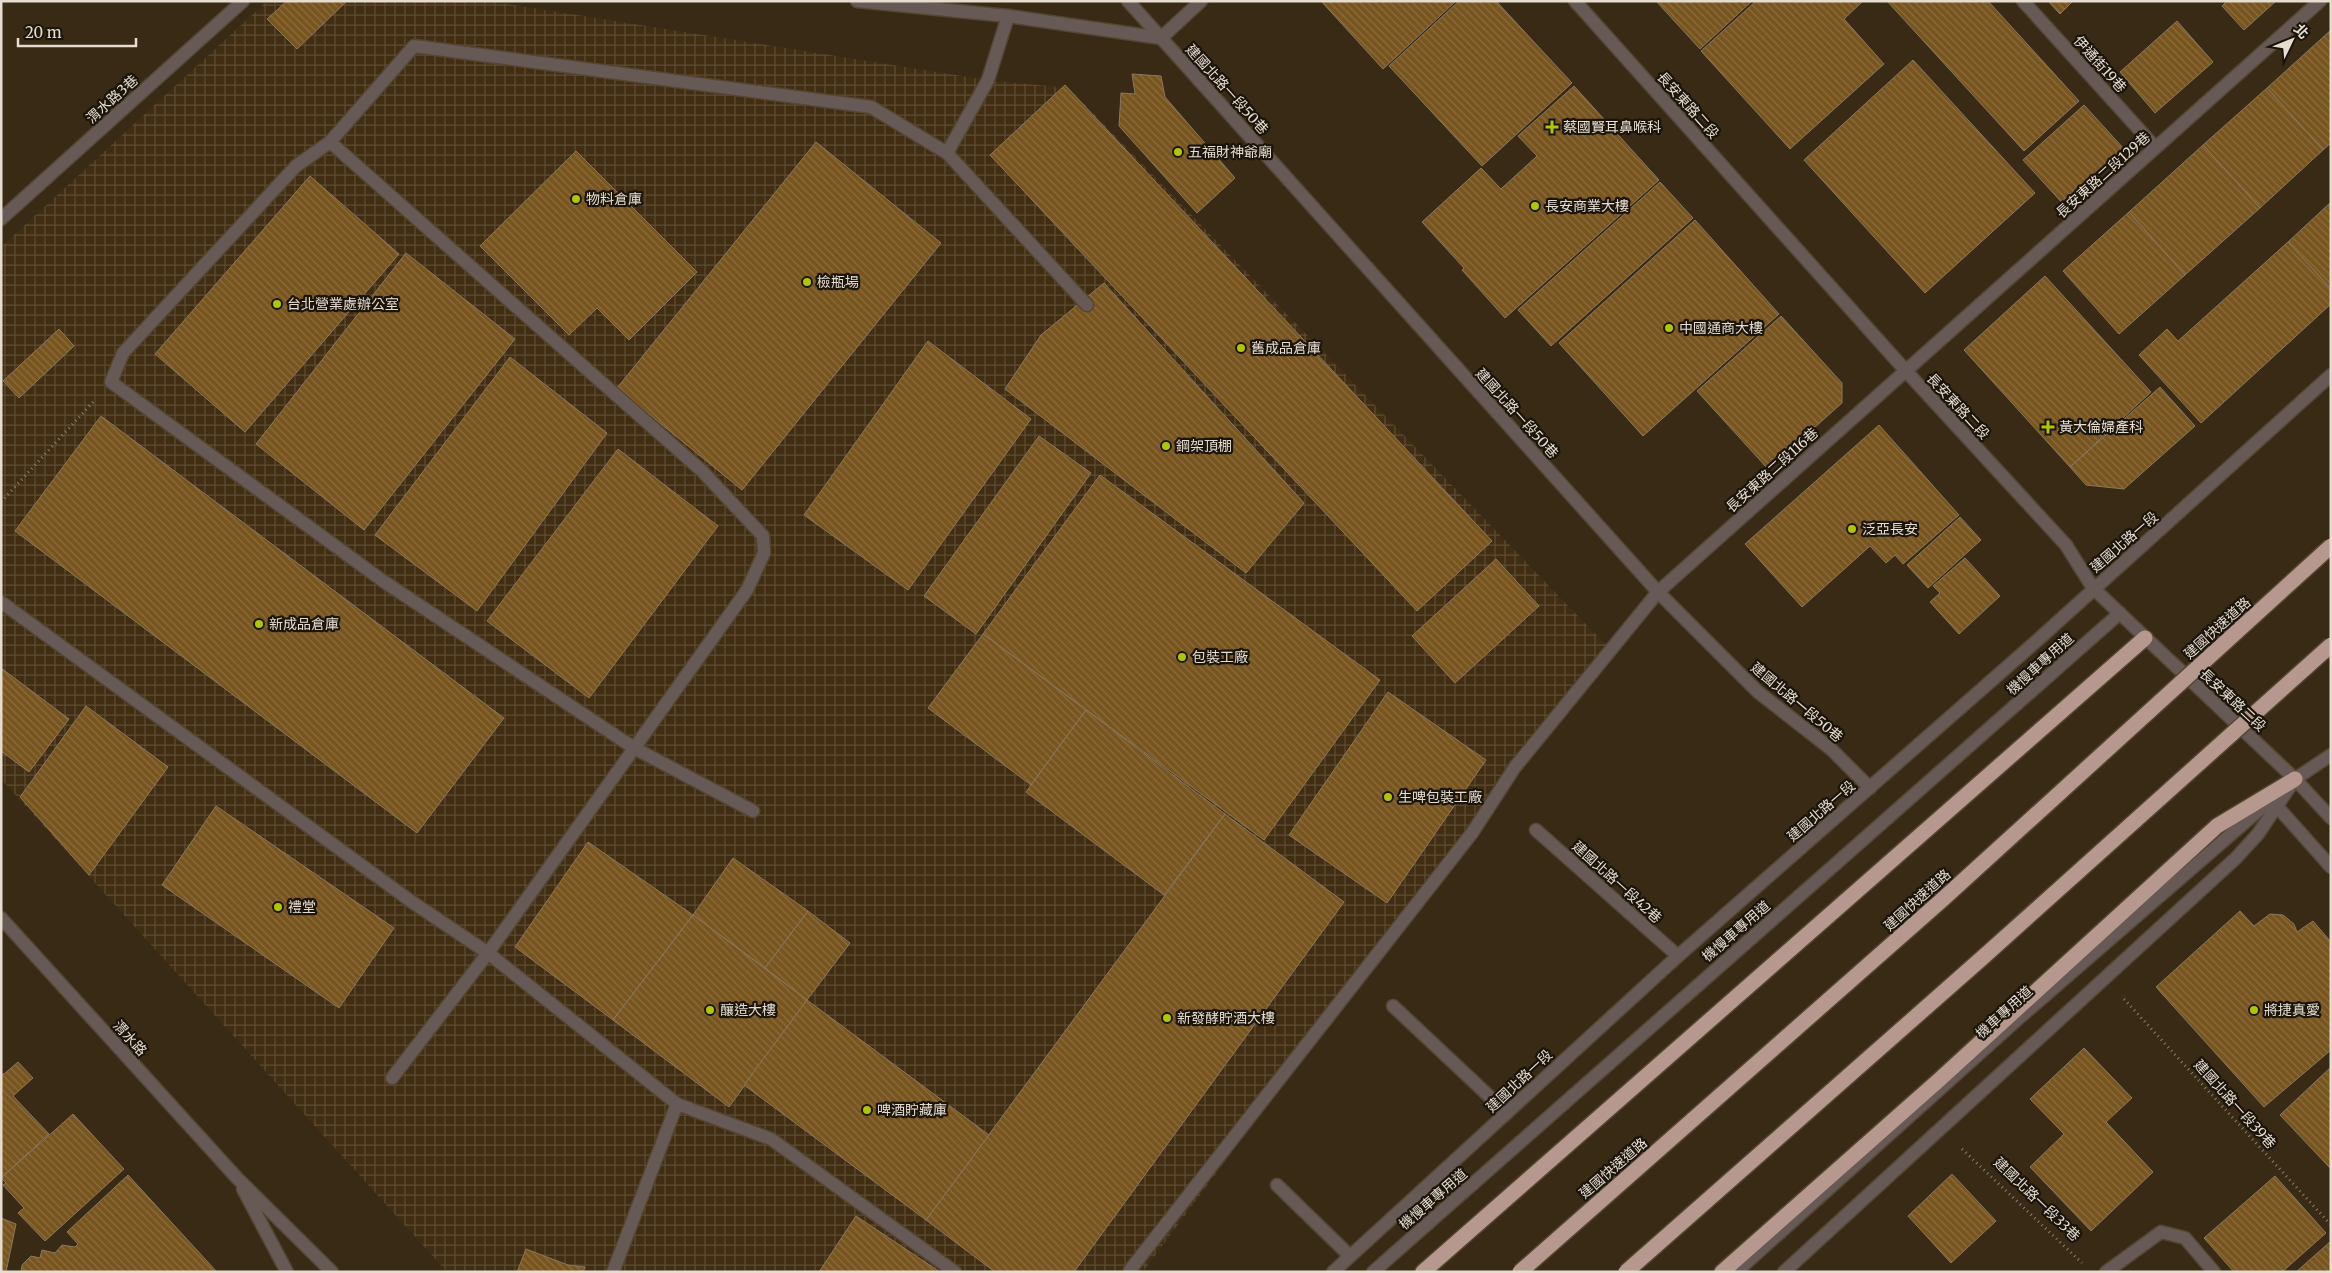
<svg xmlns="http://www.w3.org/2000/svg" width="2332" height="1273" font-family="Merriweather,'Noto Sans TC',serif">
  <style>
    .industrial { fill: url(#industrial-grid) }
    .building { fill: url(#building-back-hatch); stroke: #897861 }
    .lines { fill: none; stroke-linecap: round; stroke-linejoin: round }
    .minor-casing { stroke: #544633; stroke-width: 15 }
    .highway-casing { stroke: #544633; stroke-width: 18 }
    .path { stroke: #8b7f6f; stroke-width: 3; stroke-dasharray: 1 4; stroke-linecap: butt }
    .minor { stroke: #675a56; stroke-width: 12 }
    .highway { stroke: #b7988e; stroke-width: 15 }
    .highway-bridge-casing { stroke: #544633; stroke-width: 18; stroke-linecap: butt }
    .highway-bridge { stroke: #b7988e; stroke-width: 15 }
    .poi-dot { fill: #b0c503; stroke: #1a140b; stroke-width: 2 }
    .labels { text-anchor: middle; stroke-width: 4.5; stroke-linejoin: round; paint-order: stroke }
    .street-label { font-size: 14px; fill: #e6dcd0; stroke: #1a140b }
    .poi-label { font-size: 14px; fill: #e6dcd0; stroke: #1a140b; text-anchor: start }
  </style>
  <defs>
    <pattern id="industrial-grid" width="8" height="8" patternUnits="userSpaceOnUse" patternTransform="scale(1.25)"><rect width="8" height="8" fill="#412e12"/><path d="M0 4h8M4 0v8" fill="none" stroke="#5c4c33"/></pattern>
    <pattern id="building-back-hatch" width="6" height="6" patternUnits="userSpaceOnUse" patternTransform="scale(1.25)"><rect width="6" height="6" fill="#78551e"/><path d="M-1 5l2 2M0 0l6 6M5-1l2 2" fill="none" stroke="#8b6d3e"/></pattern>
  </defs>
  <rect width="100%" height="100%" fill="#382a15"/>
  <polygon class="industrial" points="267,1 489,1 987,80 1069,88 1607,646 1143,1272 447,1272 1,779 1,247"/>
  <g class="building">
    <polygon points="287,1 347,1 297,49 267,19"/>
    <polygon points="1321,1 1456,1 1383,69"/>
    <polygon points="1459,1 1496,1 1572,83 1482,166 1389,66"/>
    <polygon points="1656,1 1752,1 1700,49"/>
    <polygon points="1756,1 1863,1 1844,19 1884,64 1790,149 1701,51"/>
    <polygon points="1887,1 1988,1 2079,101 2024,151"/>
    <polygon points="2048,1 2073,1 2060,14"/>
    <polygon points="2227,1 2276,1 2244,30 2222,6"/>
    <polygon points="2177,21 2213,62 2155,113 2120,72"/>
    <polygon points="2331,30 2331,143 2323,150 2267,88"/>
    <polygon points="1913,60 2035,193 1925,293 1804,160"/>
    <polygon points="1132,74 1161,76 1165,97 1235,178 1197,213 1119,126 1121,93 1135,94"/>
    <polygon points="1065,85 1492,541 1417,611 990,155"/>
    <polygon points="1574,86 1659,180 1505,318 1462,270 1464,268 1422,222 1481,168 1501,189 1537,156 1518,136"/>
    <polygon points="2267,88 2323,150 2260,208 2203,145"/>
    <polygon points="2084,105 2125,150 2065,206 2023,160"/>
    <polygon points="816,142 941,243 742,490 617,388"/>
    <polygon points="2203,145 2260,208 2185,275 2129,212"/>
    <polygon points="576,151 697,272 629,340 597,308 569,335 480,246"/>
    <polygon points="310,176 399,254 245,432 155,354"/>
    <polygon points="1660,182 1693,218 1551,346 1518,310"/>
    <polygon points="2331,202 2331,289 2288,242"/>
    <polygon points="2129,212 2185,275 2119,334 2063,271"/>
    <polygon points="1695,220 1779,314 1643,436 1559,343"/>
    <polygon points="2288,242 2331,289 2331,304 2201,423 2139,355 2167,329 2178,341"/>
    <polygon points="406,253 515,339 364,530 256,444"/>
    <polygon points="2045,276 2151,392 2070,467 1964,350"/>
    <polygon points="1104,283 1304,503 1246,573 1005,389 1041,335"/>
    <polygon points="1781,316 1842,383 1842,403 1768,469 1697,391"/>
    <polygon points="59,329 74,346 19,398 3,381"/>
    <polygon points="928,341 1031,419 908,590 804,515"/>
    <polygon points="510,357 607,433 477,611 375,535"/>
    <polygon points="2160,387 2195,426 2124,489 2086,485 2070,467"/>
    <polygon points="101,416 504,718 417,833 15,531"/>
    <polygon points="1879,425 1959,515 1903,564 1895,555 1886,563 1870,546 1802,607 1745,544"/>
    <polygon points="1039,436 1091,473 976,634 924,596"/>
    <polygon points="618,449 718,526 589,698 487,621"/>
    <polygon points="1100,475 1380,680 1264,840 983,634"/>
    <polygon points="1960,517 1981,540 1928,588 1907,565"/>
    <polygon points="1965,558 2000,596 1959,634 1930,602 1940,593 1933,586"/>
    <polygon points="1496,559 1539,606 1455,683 1412,636"/>
    <polygon points="983,634 1086,710 1031,785 928,708"/>
    <polygon points="1,668 69,719 29,772 1,751"/>
    <polygon points="1388,692 1486,760 1387,903 1289,835"/>
    <polygon points="86,706 168,767 89,875 20,797"/>
    <polygon points="1086,710 1225,814 1164,895 1026,792"/>
    <polygon points="216,806 394,928 339,1008 162,885"/>
    <polygon points="1225,814 1344,902 1074,1272 995,1272 926,1220"/>
    <polygon points="588,842 693,915 613,1020 515,947"/>
    <polygon points="733,858 808,911 765,968 693,915"/>
    <polygon points="808,911 850,943 807,1000 765,968"/>
    <polygon points="2240,911 2254,926 2270,914 2283,915 2294,924 2297,932 2313,921 2331,942 2331,1050 2264,1107 2156,987"/>
    <polygon points="693,915 807,1000 729,1107 613,1020"/>
    <polygon points="807,1000 989,1135 926,1220 744,1085"/>
    <polygon points="2084,1048 2132,1098 2106,1122 2153,1172 2091,1231 2030,1167 2064,1134 2030,1099"/>
    <polygon points="18,1062 33,1078 13,1096 49,1134 1,1178 1,1074 4,1074"/>
    <polygon points="2331,1067 2331,1169 2280,1115"/>
    <polygon points="73,1114 124,1169 45,1241 18,1213 24,1208 3,1185 6,1183 1,1178"/>
    <polygon points="1952,1174 1996,1221 1951,1263 1908,1216"/>
    <polygon points="128,1175 217,1272 21,1272 22,1265 31,1256 40,1258 42,1250 55,1253 62,1245 75,1247 78,1244 67,1232"/>
    <polygon points="2275,1176 2326,1233 2282,1272 2234,1272 2204,1238"/>
    <polygon points="856,1216 940,1272 819,1272"/>
    <polygon points="1,1218 16,1224 6,1272 1,1272"/>
    <polygon points="2331,1241 2331,1272 2296,1272"/>
    <polygon points="526,1249 568,1265 585,1267 583,1272 517,1272"/>
  </g>
  <g class="lines">
    <g class="minor-casing">
      <g id="minor">
        <polyline points="857,1 1008,16 1161,38"/>
        <polyline points="1128,1 1658,592 1758,692 1831,749 1870,788"/>
        <polyline points="1575,1 1906,371 2066,545 2093,588 2295,779 2331,818"/>
        <polyline points="2023,1 2155,147"/>
        <polyline points="1008,16 988,80 947,153 1087,305"/>
        <polyline points="1161,38 1201,1"/>
        <polyline points="330,142 702,471 763,536 764,553 747,590 488,953 392,1078"/>
        <polyline points="1,219 243,1"/>
        <polyline points="1,602 412,902 488,953 677,1104 771,1139 955,1272"/>
        <polyline points="2273,802 2331,867"/>
        <polyline points="753,811 634,748 383,581 111,382 123,353 296,166 330,142 414,46 871,107 947,153"/>
        <polyline points="1536,830 1678,956"/>
        <polyline points="1,918 237,1178 332,1272"/>
        <polyline points="1393,1006 1507,1113"/>
        <polyline points="1277,1185 1350,1256"/>
        <polyline points="243,1189 287,1272"/>
        <polyline points="1130,1270 1472,833 1515,767 1658,592 2320,1"/>
        <polyline points="613,1272 677,1104"/>
        <polyline points="1333,1272 1678,956 2041,637 2331,375"/>
        <polyline points="1373,1272 2120,613"/>
        <polyline points="1736,1272 2019,1018 2274,797"/>
        <polyline points="1784,1272 2236,858 2258,834 2295,779 2331,755"/>
        <polyline points="2106,1272 2161,1232 2185,1238 2214,1272"/>
      </g>
    </g>
    <g class="highway-casing">
      <g id="highway">
        <polyline points="1423,1272 2145,638"/>
        <polyline points="1722,1272 1939,1080 2217,826 2295,779"/>
      </g>
    </g>
    <g class="path">
      <polyline points="1,502 94,401"/>
      <polyline points="2124,999 2331,1225"/>
      <polyline points="1962,1149 2082,1263"/>
    </g>
    <use href="#minor" class="minor"/>
    <use href="#highway" class="highway"/>
    <g class="highway-bridge-casing">
      <g id="highway-bridge">
        <polyline points="1520,1272 1943,899 2331,546"/>
        <polyline points="1626,1272 1981,959 2331,645"/>
      </g>
    </g>
    <use href="#highway-bridge" class="highway-bridge"/>
  </g>
  <g class="poi-dot">
    <path d="M1549.5 119.5h5v5h5v5h-5v5h-5v-5h-5v-5h5z"/>
    <circle cx="1178" cy="152" r="5"/>
    <circle cx="576" cy="199" r="5"/>
    <circle cx="1535" cy="206" r="5"/>
    <circle cx="807" cy="282" r="5"/>
    <circle cx="277" cy="304" r="5"/>
    <circle cx="1669" cy="328" r="5"/>
    <circle cx="1241" cy="348" r="5"/>
    <path d="M2045.5 419.5h5v5h5v5h-5v5h-5v-5h-5v-5h5z"/>
    <circle cx="1166" cy="446" r="5"/>
    <circle cx="1852" cy="529" r="5"/>
    <circle cx="259" cy="624" r="5"/>
    <circle cx="1182" cy="657" r="5"/>
    <circle cx="1388" cy="797" r="5"/>
    <circle cx="278" cy="907" r="5"/>
    <circle cx="710" cy="1010" r="5"/>
    <circle cx="2254" cy="1010" r="5"/>
    <circle cx="1167" cy="1018" r="5"/>
    <circle cx="867" cy="1110" r="5"/>
  </g>
  <g class="labels">
    <g class="street-label">
      <text transform="translate(2100 64) rotate(48)" y="5">伊通街19巷</text>
      <text transform="translate(1227 89) rotate(48)" y="5">建國北路一段50巷</text>
      <text transform="translate(112 99) rotate(-42)" y="5">渭水路3巷</text>
      <text transform="translate(1688 105) rotate(48)" y="5">長安東路二段</text>
      <text transform="translate(2103 175) rotate(-42)" y="5">長安東路二段129巷</text>
      <text transform="translate(1958 406) rotate(47)" y="5">長安東路二段</text>
      <text transform="translate(1517 413) rotate(48)" y="5">建國北路一段50巷</text>
      <text transform="translate(1772 470) rotate(-42)" y="5">長安東路二段116巷</text>
      <text transform="translate(2124 542) rotate(-41)" y="5">建國北路一段</text>
      <text transform="translate(2217 628) rotate(-42)" y="5">建國快速道路</text>
      <text transform="translate(2040 664) rotate(-42)" y="5">機慢車專用道</text>
      <text transform="translate(2233 700) rotate(43)" y="5">長安東路二段</text>
      <text transform="translate(1797 702) rotate(40)" y="5">建國北路一段50巷</text>
      <text transform="translate(1821 811) rotate(-41)" y="5">建國北路一段</text>
      <text transform="translate(1617 882) rotate(42)" y="5">建國北路一段42巷</text>
      <text transform="translate(1917 900) rotate(-42)" y="5">建國快速道路</text>
      <text transform="translate(1736 931) rotate(-41)" y="5">機慢車專用道</text>
      <text transform="translate(2004 1012) rotate(-42)" y="5">機車專用道</text>
      <text transform="translate(130 1038) rotate(48)" y="5">渭水路</text>
      <text transform="translate(1519 1081) rotate(-43)" y="5">建國北路一段</text>
      <text transform="translate(2235 1104) rotate(48)" y="5">建國北路一段39巷</text>
      <text transform="translate(1613 1168) rotate(-41)" y="5">建國快速道路</text>
      <text transform="translate(1433 1199) rotate(-41)" y="5">機慢車專用道</text>
      <text transform="translate(2037 1199) rotate(44)" y="5">建國北路一段33巷</text>
    </g>
    <g class="poi-label">
      <text x="1563" y="132">蔡國賢耳鼻喉科</text>
      <text x="1188" y="157">五福財神爺廟</text>
      <text x="586" y="204">物料倉庫</text>
      <text x="1545" y="211">長安商業大樓</text>
      <text x="817" y="287">檢瓶場</text>
      <text x="287" y="309">台北營業處辦公室</text>
      <text x="1679" y="333">中國通商大樓</text>
      <text x="1251" y="353">舊成品倉庫</text>
      <text x="2059" y="432">黃大倫婦產科</text>
      <text x="1176" y="451">鋼架頂棚</text>
      <text x="1862" y="534">泛亞長安</text>
      <text x="269" y="629">新成品倉庫</text>
      <text x="1192" y="662">包裝工廠</text>
      <text x="1398" y="802">生啤包裝工廠</text>
      <text x="288" y="912">禮堂</text>
      <text x="720" y="1015">釀造大樓</text>
      <text x="2264" y="1015">將捷真愛</text>
      <text x="1177" y="1023">新發酵貯酒大樓</text>
      <text x="877" y="1115">啤酒貯藏庫</text>
    </g>
  </g>
  <rect width="2332" height="1273" fill="none" stroke="#e6dcd0" stroke-width="5"/>
  <g transform="translate(2292 40) rotate(47)" stroke="#1a140b" stroke-width="4" paint-order="stroke">
  <path d="M0-4L9 19L0 12L-9 19Z" fill="#e6dcd0"/>
  <text y="-8" font-size="14" font-weight="bold" text-anchor="middle" fill="#e6dcd0">北</text>
  </g>
  <path d="M18 38v8h118v-8" fill="none" stroke="#e6dcd0" stroke-width="2.5"/>
  <text x="25" y="38" font-size="15" fill="#e6dcd0" stroke="#1a140b" stroke-width="4" paint-order="stroke">20 m</text>
</svg>
